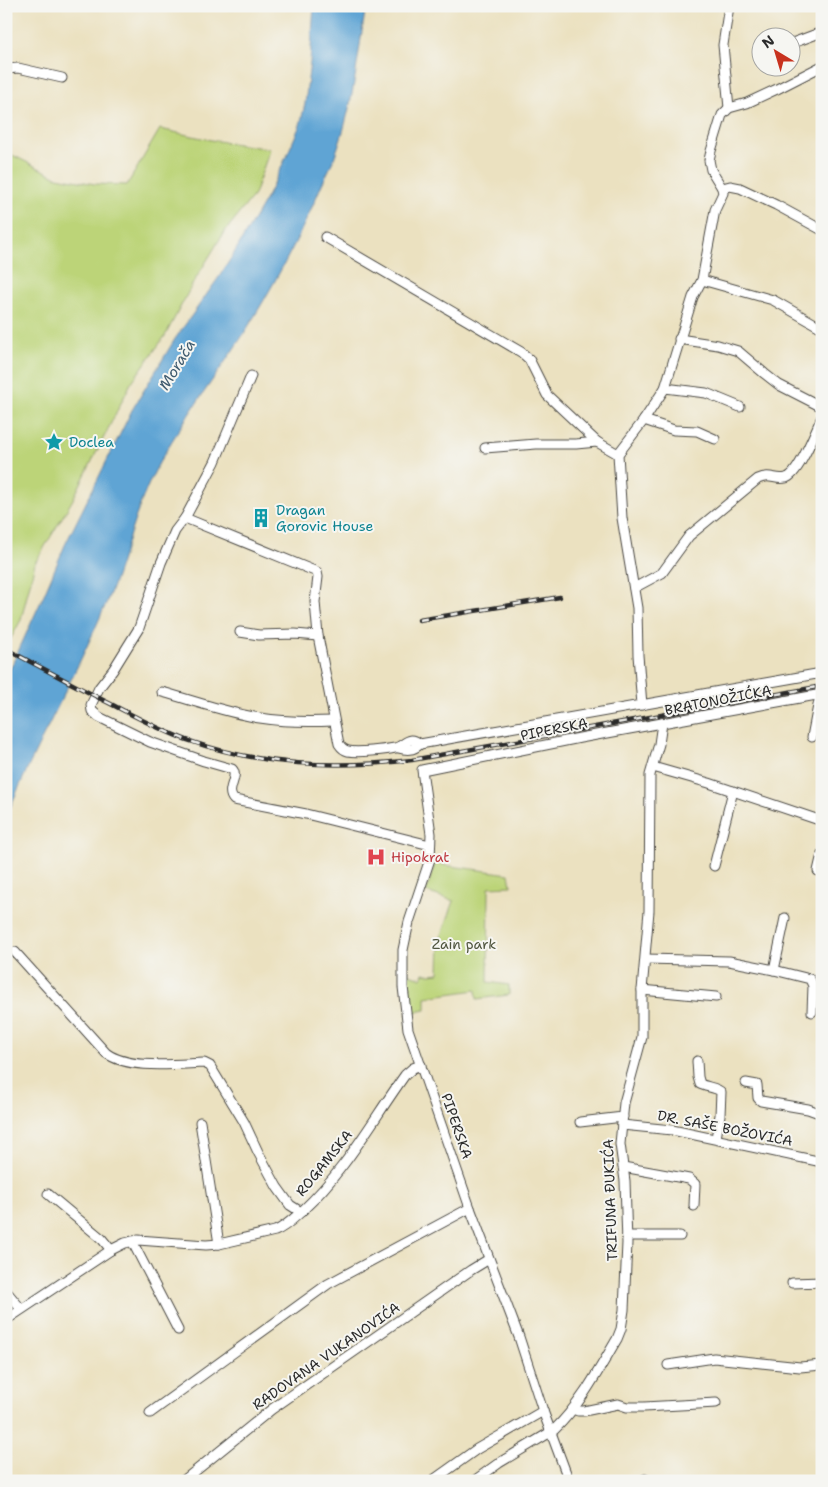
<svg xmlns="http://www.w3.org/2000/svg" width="828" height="1487" font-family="'Shantell Sans',sans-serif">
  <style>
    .green { fill: #bcd478; stroke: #748052 }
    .water { fill: #5ea4d4; stroke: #446880 }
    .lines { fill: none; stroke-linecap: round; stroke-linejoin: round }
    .minor-casing { stroke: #484641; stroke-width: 11 }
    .minor { stroke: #fff; stroke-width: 9 }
    .rail-casing { stroke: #2b2b2b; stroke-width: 4.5 }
    .rail { stroke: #f6f6f2; stroke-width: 2.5; stroke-dasharray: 8; stroke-linecap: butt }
    .labels { text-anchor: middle; stroke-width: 4; stroke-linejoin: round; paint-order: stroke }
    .culture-label { font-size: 14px; fill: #0d838f; stroke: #f6f6f2; text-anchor: start }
    .street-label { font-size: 14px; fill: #2b2b2b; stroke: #f6f6f2 }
    .health-label { font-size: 14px; fill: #be3a42; stroke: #f6f6f2; text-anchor: start }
    .park-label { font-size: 14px; fill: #4f553e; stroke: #f6f6f2 }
    .water-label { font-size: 15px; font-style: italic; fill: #3f5b6f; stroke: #f6f6f2 }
  </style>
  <rect width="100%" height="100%" fill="#f6f6f2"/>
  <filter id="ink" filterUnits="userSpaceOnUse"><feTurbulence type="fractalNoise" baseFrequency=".02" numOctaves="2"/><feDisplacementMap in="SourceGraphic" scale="10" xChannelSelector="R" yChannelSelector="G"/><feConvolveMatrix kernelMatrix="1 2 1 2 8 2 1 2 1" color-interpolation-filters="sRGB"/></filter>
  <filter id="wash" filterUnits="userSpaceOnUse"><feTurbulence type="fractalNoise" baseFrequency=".0096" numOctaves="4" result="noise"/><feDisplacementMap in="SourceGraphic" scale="20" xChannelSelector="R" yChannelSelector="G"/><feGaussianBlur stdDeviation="1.12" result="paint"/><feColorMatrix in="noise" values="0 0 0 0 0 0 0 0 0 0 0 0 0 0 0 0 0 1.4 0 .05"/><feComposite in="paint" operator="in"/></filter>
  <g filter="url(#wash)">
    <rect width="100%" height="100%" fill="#ebe1c0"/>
    <g class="green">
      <polygon points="160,129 211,140 270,149 254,195 223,234 192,285 165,336 131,383 72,501 35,563 21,620 6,647 6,152 57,177 95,184 127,185"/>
      <polygon points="436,860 443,865 509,874 511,886 489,887 488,982 509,985 509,995 477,999 476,990 426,997 426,1010 409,1013 409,974 422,978 424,973 430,974 439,973 440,940 454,901 426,892"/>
    </g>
    <path class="water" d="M314,6H366C358,53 354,102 338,147C334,160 328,172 322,184C300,237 273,287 243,335C215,378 184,418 159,463C134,508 125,559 105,606C75,677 36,745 6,817V678L42,599L65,545L132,410L175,339L219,277L233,255L268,195L288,153L300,125L305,104L310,62Z"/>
  </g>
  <g filter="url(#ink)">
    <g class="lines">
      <g class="minor-casing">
        <g id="minor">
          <polyline points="729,6 723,45 729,108"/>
          <polyline points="790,44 822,32"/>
          <polyline points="6,69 18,68 62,78"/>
          <polyline points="722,188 730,186 740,188 776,205 822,230"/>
          <polyline points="325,237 521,352 529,359 547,395 597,442 618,454"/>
          <polyline points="702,280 773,300 822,328"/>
          <polyline points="679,339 718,345 738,351 765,374 779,385 822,407"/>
          <path d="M251,376L215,462L185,518L175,531L161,563L139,628L113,670L99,688L91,705L92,711L99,717L150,742L204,761L232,769C240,777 224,790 234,800L306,814L430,845"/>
          <polyline points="665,388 706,393 740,407"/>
          <polyline points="644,420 674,430 697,431 715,439"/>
          <polyline points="485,448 536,444 576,444 597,442"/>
          <path d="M185,518L317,572L318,577L315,602L318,636L339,744C341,747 343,750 348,751C358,753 385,750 395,748C405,746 408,734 420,744L822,673"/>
          <path d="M634,588L662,573L689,536L758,479C771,473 775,481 786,478C799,475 816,429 822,417"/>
          <polyline points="240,632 259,635 295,634 318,636"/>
          <path d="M162,692C195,701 227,713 260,718C284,722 309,722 333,721"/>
          <polyline points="642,705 638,655 637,608 622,518 618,454 644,420 665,388 693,297 702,280 715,210 723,193 722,188 711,170 709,160 711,151 722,115 729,108 747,103 777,89 822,66"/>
          <polyline points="812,737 820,695"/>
          <path d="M398,748C406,750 413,751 420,744"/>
          <polyline points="653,767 709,783 822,821"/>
          <polyline points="714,866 733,791"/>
          <polyline points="818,871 822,854"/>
          <path d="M15,952L106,1053C129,1070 176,1064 204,1063L210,1066L244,1122L258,1152L277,1187L290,1205L301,1212"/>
          <polyline points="646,959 729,961 774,970 810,979 813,986 812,1012"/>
          <polyline points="774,970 785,918"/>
          <polyline points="642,990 716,997"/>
          <path d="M697,1061L698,1077L700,1084C706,1087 718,1088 721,1092L720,1115L716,1138"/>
          <polyline points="746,1083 757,1085 758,1098 761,1101 808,1109 822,1114"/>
          <polyline points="200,1122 219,1244"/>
          <polyline points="580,1122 623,1117"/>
          <polyline points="622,1125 672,1130 822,1162"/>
          <polyline points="623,1167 689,1179 695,1184 694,1206"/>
          <polyline points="48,1194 102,1239 111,1250"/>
          <polyline points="627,1236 680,1236"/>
          <polyline points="132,1241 178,1330"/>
          <polyline points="792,1283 822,1282"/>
          <polyline points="6,1291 21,1309"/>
          <path d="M6,1320L111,1250L125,1243L138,1240L206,1245L219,1244L275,1231C286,1227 294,1218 303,1210C345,1171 372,1121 405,1075L413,1068L421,1065"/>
          <polyline points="668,1365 714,1358 800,1367 822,1365"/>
          <polyline points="573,1409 578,1411 584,1411 618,1404 627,1407 644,1407 716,1403"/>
          <polyline points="150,1413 328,1284 470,1208"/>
          <polyline points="183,1481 272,1409 471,1270 489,1259"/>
          <polyline points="432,1481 477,1449 543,1411"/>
          <path d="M474,1481L499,1463L554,1430C581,1404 598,1371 617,1339L621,1329L624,1310L627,1243L625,1181L620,1144L624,1103L642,1037V990L649,911L650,775L659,744L662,723L822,694"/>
          <polyline points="569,1481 543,1411 519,1337 470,1208 408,1029 403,987 403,950 409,922 430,859 431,834 422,770 580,738 662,723"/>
          <polyline points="645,1481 645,1479"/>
        </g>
      </g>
      <use href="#minor" class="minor"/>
      <g class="rail-casing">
        <g id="rail">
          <polyline points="419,620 560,597"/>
          <path d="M6,649C38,666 69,682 101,699C129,713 157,729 187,740C261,766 334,769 412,760L822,686"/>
        </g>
      </g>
      <use href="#rail" class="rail"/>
    </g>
  </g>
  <defs>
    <g id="sight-bare" transform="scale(1.5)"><path d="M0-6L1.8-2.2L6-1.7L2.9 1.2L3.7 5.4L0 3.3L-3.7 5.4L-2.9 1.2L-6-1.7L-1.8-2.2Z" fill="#0f9aa8" stroke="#f6f6f2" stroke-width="2.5" paint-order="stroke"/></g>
    <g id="building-bare" transform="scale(1.5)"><path d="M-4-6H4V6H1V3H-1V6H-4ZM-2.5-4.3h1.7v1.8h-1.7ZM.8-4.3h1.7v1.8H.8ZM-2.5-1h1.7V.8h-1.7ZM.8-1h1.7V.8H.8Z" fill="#0f9aa8" stroke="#f6f6f2" stroke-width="2.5" paint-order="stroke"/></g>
    <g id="hospital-bare" transform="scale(1.5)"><path d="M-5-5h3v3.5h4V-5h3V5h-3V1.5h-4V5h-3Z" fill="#e0444e" stroke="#f6f6f2" stroke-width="2.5" paint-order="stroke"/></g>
  </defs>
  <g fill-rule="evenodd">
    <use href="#sight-bare" x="54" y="442"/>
    <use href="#building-bare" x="261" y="518"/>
    <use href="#hospital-bare" x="376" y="857"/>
  </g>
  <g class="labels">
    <g class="culture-label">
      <text x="69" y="447">Doclea</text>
      <text x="276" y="515">Dragan<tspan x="276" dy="16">Gorovic House</tspan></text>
    </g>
    <g class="street-label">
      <text transform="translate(718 700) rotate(-11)" y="5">BRATONOŽIĆKA</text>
      <text transform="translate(554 729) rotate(-11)" y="5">PIPERSKA</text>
      <text transform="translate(457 1126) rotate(71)" y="5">PIPERSKA</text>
      <text transform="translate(725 1128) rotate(11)" y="5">DR. SAŠE BOŽOVIĆA</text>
      <text transform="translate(324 1163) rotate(-51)" y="5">ROGAMSKA</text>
      <text transform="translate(610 1200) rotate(-92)" y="5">TRIFUNA ĐUKIĆA</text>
      <text transform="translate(326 1356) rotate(-35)" y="5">RADOVANA VUKANOVIĆA</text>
    </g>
    <g class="health-label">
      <text x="391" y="862">Hipokrat</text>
    </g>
    <g class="park-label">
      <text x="464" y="949">Zain park</text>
    </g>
    <g class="water-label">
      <text transform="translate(177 365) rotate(-59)" y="5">Morača</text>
    </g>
  </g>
  <rect width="828" height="1487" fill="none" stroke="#f6f6f2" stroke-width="25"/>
  <g transform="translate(776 52) rotate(322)"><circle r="24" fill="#f6f6f2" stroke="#a5a5a2"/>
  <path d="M0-4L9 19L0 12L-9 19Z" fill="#c8321e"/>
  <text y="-8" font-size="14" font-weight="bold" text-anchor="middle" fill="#2b2b2b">N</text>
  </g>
</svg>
